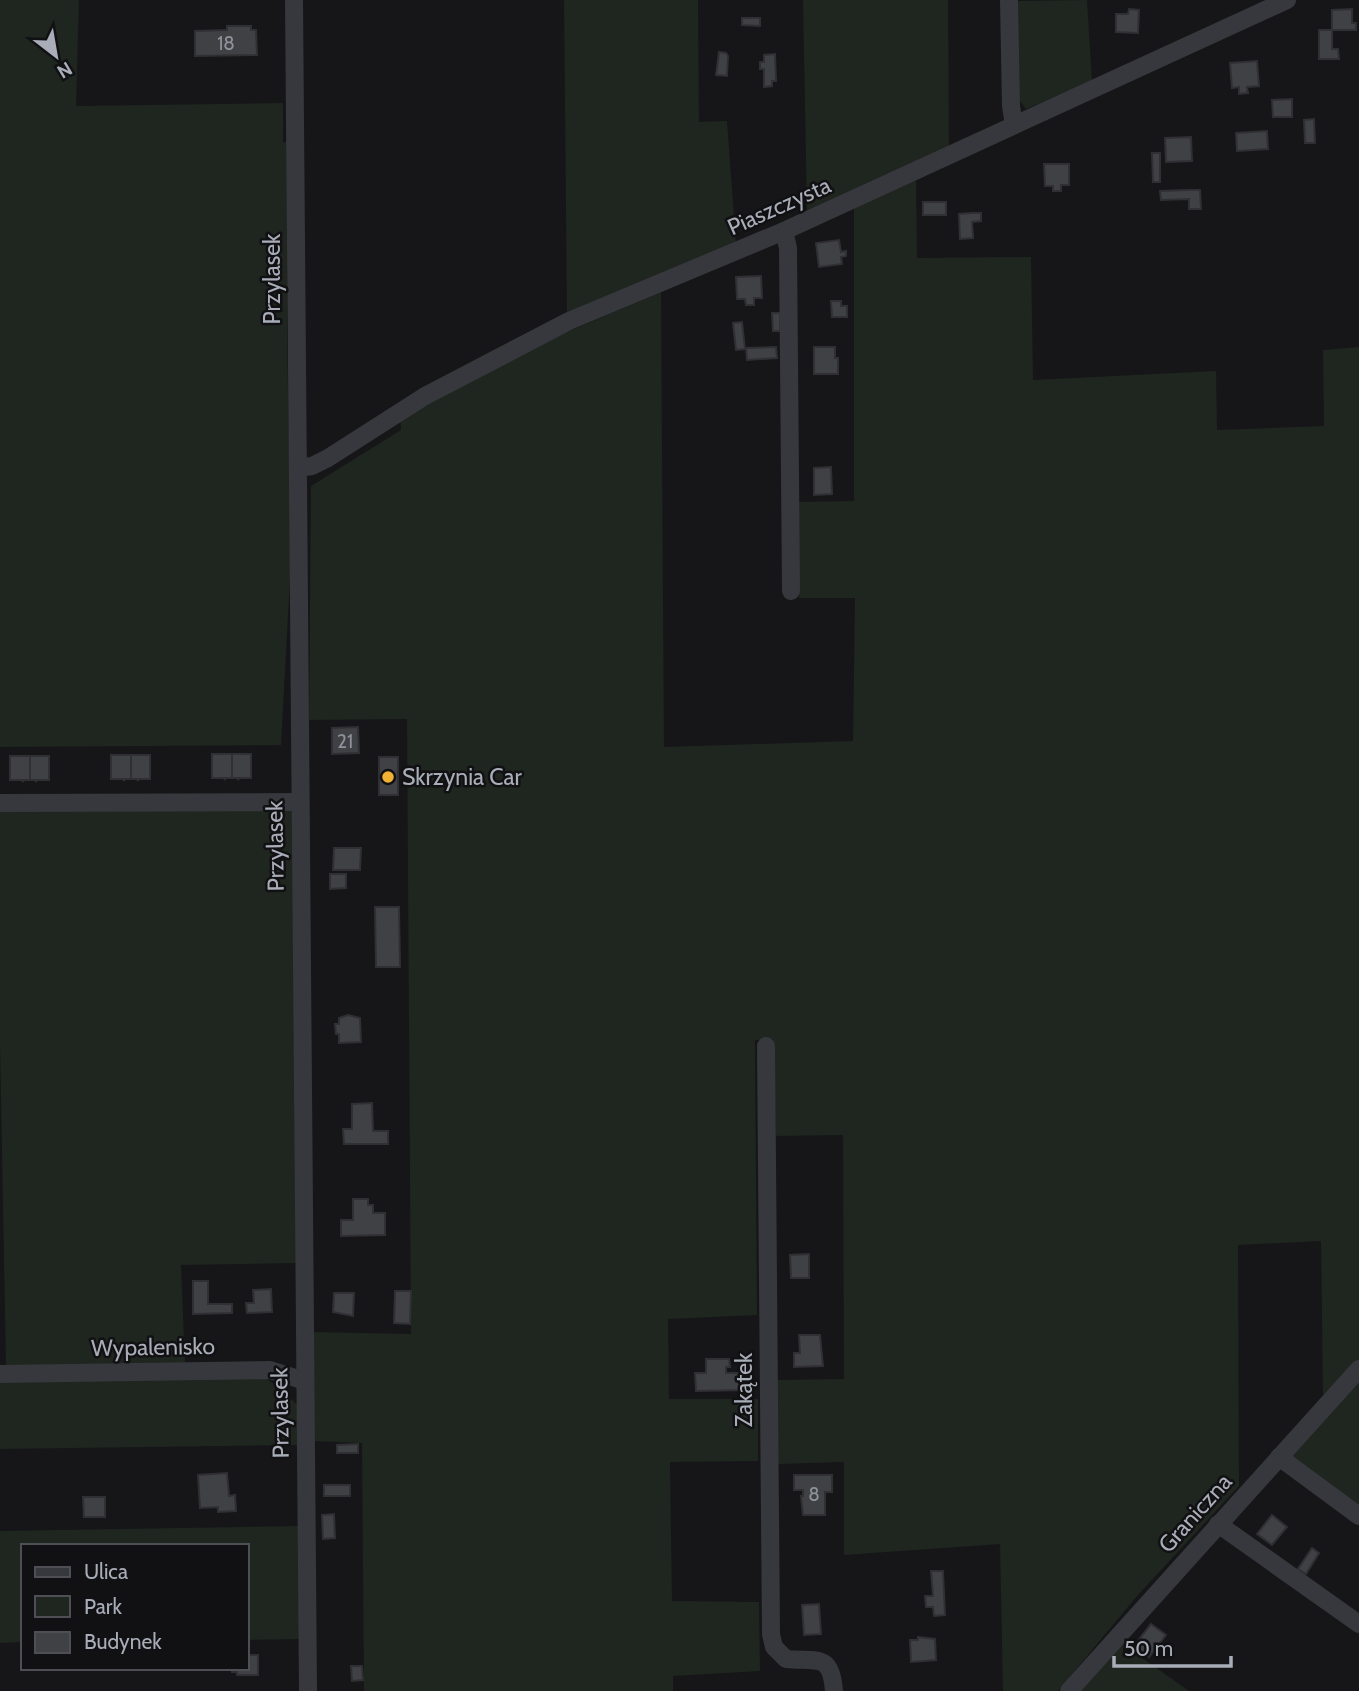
<svg xmlns="http://www.w3.org/2000/svg" width="1359" height="1691" font-family="Cabin,sans-serif">
  <style>
    .green { fill: #1e261f }
    .building { fill: #404145; stroke: #303034; stroke-width: 2 }
    .lines { fill: none; stroke-linecap: round; stroke-linejoin: round }
    .minor { stroke: #37383d; stroke-width: 18 }
    .poi-dot { fill: #f2b134; stroke: #111113; stroke-width: 2.5 }
    .labels { text-anchor: middle; stroke-width: 5; stroke-linejoin: round; paint-order: stroke }
    .number-label { font-size: 19px; fill: #8e929b }
    .street-label { font-size: 23px; fill: #a8adb8; stroke: #111113 }
    .poi-label { font-size: 23px; fill: #a8adb8; stroke: #111113; text-anchor: start }
  </style>
  <rect width="100%" height="100%" fill="#161618"/>
  <g class="green">
    <polygon points="0,0 79,0 76,106 283,103 283,142 289,143 287,335 291,560 281,745 0,747"/>
    <polygon points="564,0 698,0 699,122 727,121 736,245 567,317"/>
    <polygon points="803,0 948,0 949,148 807,213"/>
    <polygon points="1087,0 1092,81 1026,109 1019,100 1017,1"/>
    <polygon points="916,177 917,258 1031,257 1033,380 1216,371 1217,430 1324,426 1323,350 1359,347 1359,1360 1323,1395 1321,1241 1238,1245 1239,1486 1137,1596 1058,1691 1003,1691 1000,1544 844,1555 844,1462 778,1464 777,1380 844,1379 843,1135 776,1136 773,1039 755,1040 757,1315 668,1319 669,1399 758,1399 758,1461 670,1462 672,1601 759,1602 760,1671 673,1676 673,1691 364,1691 362,1443 313,1441 311,1332 411,1334 407,719 309,720 311,486 401,430 400,416 532,347 661,292 664,747 853,741 855,598 799,598 797,502 854,501 854,207"/>
    <polygon points="294,808 297,1263 181,1265 185,1363 6,1366 0,1044 0,810"/>
    <polygon points="263,1377 278,1386 298,1406 299,1445 0,1449 0,1380"/>
    <polygon points="1359,1382 1359,1507 1288,1459"/>
    <polygon points="299,1526 300,1639 247,1640 247,1546 23,1546 23,1642 0,1643 0,1531"/>
    <polygon points="1121,1643 1189,1691 1077,1691"/>
  </g>
  <g class="building">
    <polygon points="1129,9 1139,10 1138,33 1116,32 1116,14 1128,14"/>
    <polygon points="1352,9 1352,23 1356,23 1356,30 1332,30 1332,10"/>
    <polygon points="742,18 760,18 760,26 742,25"/>
    <polygon points="227,26 251,26 251,30 256,30 257,55 195,56 195,31 227,30"/>
    <polygon points="1319,30 1332,30 1332,49 1338,49 1339,59 1319,59"/>
    <polygon points="719,52 726,53 728,56 727,76 716,75"/>
    <polygon points="775,54 776,81 772,81 772,86 764,87 764,69 760,69 760,62 764,62 764,55"/>
    <polygon points="1257,61 1259,86 1247,87 1248,93 1239,94 1239,87 1232,88 1230,63"/>
    <polygon points="1292,99 1292,117 1273,117 1272,100"/>
    <polygon points="1314,119 1315,143 1305,143 1304,120"/>
    <polygon points="1267,131 1268,149 1237,151 1236,133"/>
    <polygon points="1191,137 1192,161 1166,162 1165,138"/>
    <polygon points="1152,153 1160,153 1160,182 1153,182"/>
    <polygon points="1044,164 1069,164 1069,185 1061,185 1061,191 1053,191 1053,186 1045,186"/>
    <polygon points="1189,190 1200,190 1201,209 1189,209 1189,199 1161,200 1160,191"/>
    <rect x="923" y="202" width="23" height="13"/>
    <polygon points="972,213 981,213 981,221 972,222 973,238 960,239 959,214"/>
    <polygon points="839,240 841,252 846,251 846,256 841,257 842,264 819,267 816,243"/>
    <polygon points="761,276 762,298 754,298 754,305 746,305 745,299 737,299 736,277"/>
    <polygon points="831,301 841,301 841,306 847,306 847,317 832,317"/>
    <polygon points="772,313 780,313 780,331 773,331"/>
    <polygon points="742,322 745,349 736,350 733,323"/>
    <polygon points="776,347 777,358 747,360 746,348"/>
    <polygon points="814,347 835,347 835,358 838,358 838,374 814,374"/>
    <polygon points="831,467 832,494 814,495 814,468"/>
    <polygon points="358,727 359,753 332,754 332,728"/>
    <polygon points="212,754 232,754 232,778 225,778 225,780 224,778 212,778"/>
    <polygon points="232,754 251,754 251,778 239,778 238,780 238,778 232,778"/>
    <polygon points="111,755 131,755 131,779 124,779 124,781 123,779 111,779"/>
    <polygon points="131,755 150,755 150,779 138,779 138,781 137,779 131,779"/>
    <polygon points="10,756 30,756 30,780 23,780 23,782 22,780 10,780"/>
    <polygon points="30,756 49,756 49,780 37,780 36,782 36,780 30,780"/>
    <rect x="379" y="757" width="19" height="38"/>
    <polygon points="334,848 361,848 360,870 333,870"/>
    <polygon points="330,874 346,874 346,888 330,889"/>
    <polygon points="375,907 399,907 400,967 376,967"/>
    <polygon points="348,1015 360,1018 361,1042 339,1043 339,1034 336,1034 335,1024 339,1024 339,1018"/>
    <polygon points="372,1103 373,1131 388,1131 388,1144 344,1144 343,1129 352,1129 352,1104"/>
    <polygon points="353,1199 368,1199 368,1205 373,1205 373,1213 385,1213 385,1235 341,1236 341,1220 353,1220"/>
    <polygon points="809,1254 809,1278 791,1278 790,1255"/>
    <polygon points="193,1281 208,1281 208,1304 232,1304 232,1313 193,1314"/>
    <polygon points="271,1289 272,1312 247,1313 246,1303 254,1303 253,1290"/>
    <polygon points="395,1291 411,1291 410,1324 394,1323"/>
    <polygon points="334,1293 354,1293 353,1316 333,1312"/>
    <polygon points="799,1335 820,1335 823,1366 794,1367 794,1353 800,1353"/>
    <polygon points="706,1359 729,1359 730,1367 726,1367 726,1373 745,1373 745,1390 696,1391 695,1373 706,1373"/>
    <polygon points="358,1444 358,1453 337,1453 337,1445"/>
    <polygon points="227,1473 229,1496 235,1495 236,1511 218,1512 218,1507 200,1508 198,1475"/>
    <polygon points="794,1475 832,1475 832,1492 825,1492 825,1515 803,1515 801,1496 803,1496 803,1490 794,1490"/>
    <rect x="324" y="1485" width="26" height="11"/>
    <polygon points="83,1497 105,1497 105,1517 84,1517"/>
    <polygon points="334,1514 335,1538 323,1539 322,1515"/>
    <polygon points="1272,1515 1287,1527 1272,1545 1257,1534"/>
    <polygon points="1312,1548 1319,1553 1306,1574 1298,1569"/>
    <polygon points="931,1571 943,1571 945,1615 934,1616 933,1607 926,1607 925,1596 933,1596"/>
    <polygon points="819,1604 821,1634 804,1635 802,1605"/>
    <polygon points="1151,1624 1166,1635 1149,1657 1134,1646"/>
    <polygon points="918,1637 935,1639 936,1660 911,1662 910,1640 918,1640"/>
    <polygon points="247,1655 258,1655 258,1675 237,1675 237,1672 232,1672 232,1668 247,1668"/>
    <polygon points="351,1666 362,1666 363,1680 352,1681"/>
  </g>
  <g class="lines">
    <g class="minor">
      <polyline points="294,0 308,1691"/>
      <polyline points="1009,0 1011,106 1014,125"/>
      <polyline points="784,231 788,248 791,591"/>
      <polyline points="298,468 312,466 328,458 425,396 569,321 784,231 1287,0"/>
      <polyline points="0,803 299,802"/>
      <path d="M766,1046L771,1634L774,1647L786,1659C817,1662 831,1652 834,1691"/>
      <polyline points="0,1374 270,1370 305,1381"/>
      <polyline points="1279,1457 1359,1516"/>
      <polyline points="1218,1524 1359,1624"/>
      <polyline points="1069,1691 1359,1369"/>
    </g>
  </g>
  <circle class="poi-dot" cx="388" cy="777" r="7"/>
  <g class="labels">
    <g class="number-label">
      <text x="226" y="50">18</text>
      <text x="345" y="748">21</text>
      <text x="814" y="1501">8</text>
    </g>
    <g class="street-label">
      <text transform="translate(779 206) rotate(-24)" y="8">Piaszczysta</text>
      <text transform="translate(272 279) rotate(-90)" y="8">Przylasek</text>
      <text transform="translate(275 846) rotate(-91)" y="8">Przylasek</text>
      <text transform="translate(153 1347) rotate(-1)" y="8">Wypalenisko</text>
      <text transform="translate(744 1390) rotate(-90)" y="8">Zakątek</text>
      <text transform="translate(280 1413) rotate(-91)" y="8">Przylasek</text>
      <text transform="translate(1195 1513) rotate(-48)" y="8">Graniczna</text>
    </g>
    <g class="poi-label">
      <text x="402" y="785">Skrzynia Car</text>
    </g>
  </g>
  <rect x="21" y="1544" width="228" height="126" fill="#111113" stroke="#4d4f55" stroke-width="2"/>
  <rect x="35" y="1567" width="35" height="10" fill="#37383d" stroke="#4d4f55" stroke-width="2"/>
  <text x="84" y="1579" font-size="21" fill="#a8adb8">Ulica</text>
  <rect x="35" y="1596" width="35" height="21" fill="#1e261f" stroke="#4d4f55" stroke-width="2"/>
  <text x="84" y="1614" font-size="21" fill="#a8adb8">Park</text>
  <rect x="35" y="1632" width="35" height="21" fill="#404145" stroke="#4d4f55" stroke-width="2"/>
  <text x="84" y="1649" font-size="21" fill="#a8adb8">Budynek</text>
  <g transform="translate(56 56) rotate(149)" stroke="#111113" stroke-width="5" paint-order="stroke">
  <path d="M0-5L12 26L0 18L-12 26Z" fill="#a8adb8"/>
  <text y="-10" font-size="19" font-weight="bold" text-anchor="middle" fill="#a8adb8">N</text>
  </g>
  <path d="M1114 1656v10h117v-10" fill="none" stroke="#a8adb8" stroke-width="3.5"/>
  <text x="1124" y="1656" font-size="21" fill="#a8adb8" stroke="#111113" stroke-width="5" paint-order="stroke">50 m</text>
</svg>
